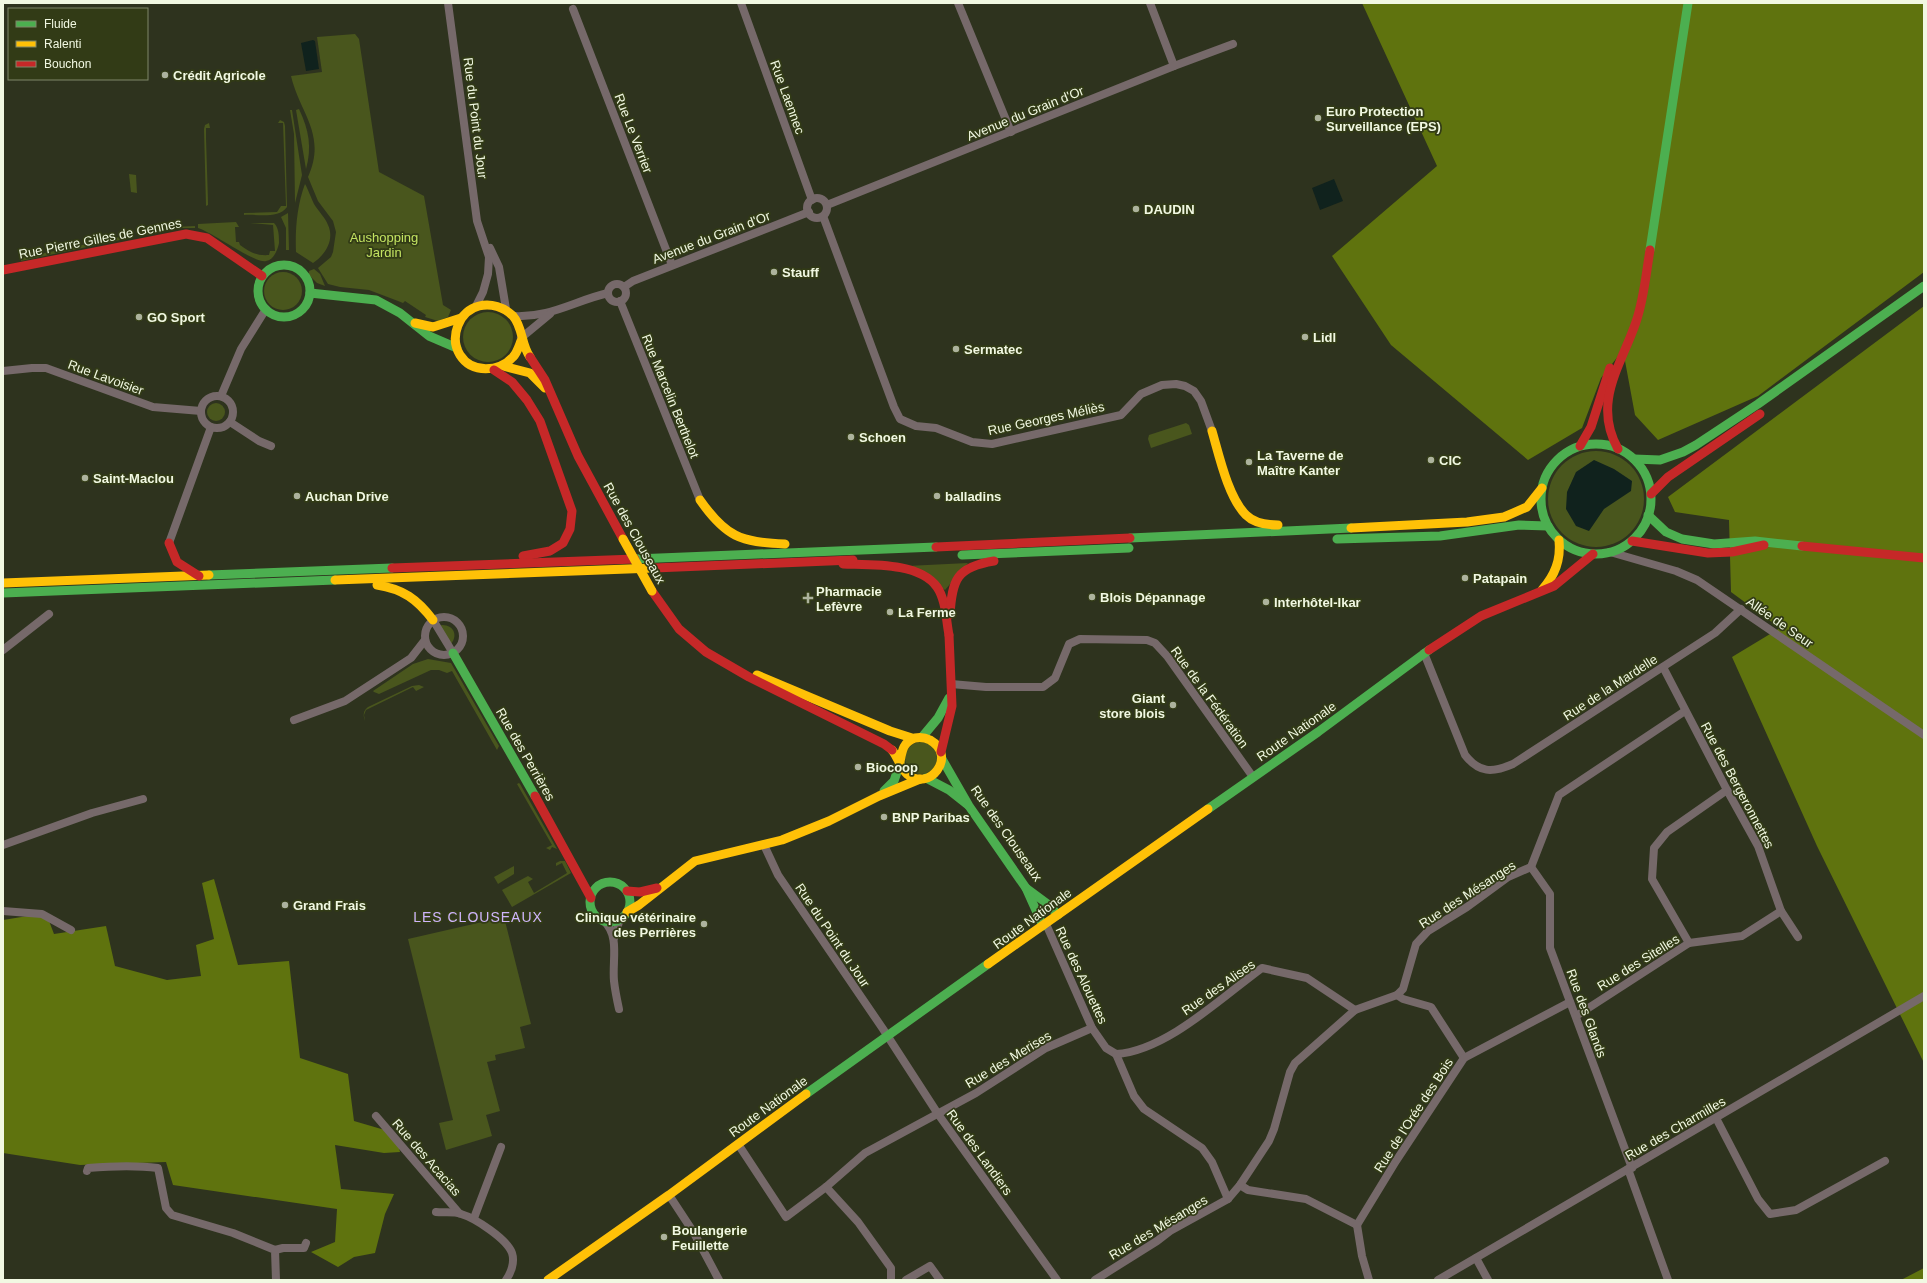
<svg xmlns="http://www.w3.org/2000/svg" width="1927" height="1283" font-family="Helvetica,sans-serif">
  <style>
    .green { fill: #49561d }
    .forest { fill: #5f730e }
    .water { fill: #10221d }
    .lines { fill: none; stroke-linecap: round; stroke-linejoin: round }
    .street { stroke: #76696a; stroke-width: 8 }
    .fast { stroke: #4caf50; stroke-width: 9 }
    .slow { stroke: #ffc107; stroke-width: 9 }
    .jam { stroke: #c62828; stroke-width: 9 }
    .slow-bridge { stroke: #ffc107; stroke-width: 9 }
    .poi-dot { fill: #adb39d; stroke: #323b16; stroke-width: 1.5 }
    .labels { text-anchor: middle; stroke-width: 3.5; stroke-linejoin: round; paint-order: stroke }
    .poi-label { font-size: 13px; font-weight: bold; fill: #f1f8e2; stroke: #323b16; text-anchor: start }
    .street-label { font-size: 13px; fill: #f1f8e2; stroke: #323b16 }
    .park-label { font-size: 13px; fill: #c3e361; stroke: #323b16 }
    .neighbourhood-label { font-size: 14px; letter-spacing: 1px; fill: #cfb5fb; stroke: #323b16 }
  </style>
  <rect width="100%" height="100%" fill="#2e331e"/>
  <g class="green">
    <path d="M355,34L359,39L379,172L424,196L443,305L451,310L448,317L438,321L425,317L426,315L405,301L403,303L398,301L369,290L340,287L328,284L318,268L331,257L333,252L336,232L333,221L318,201L308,177C327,134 300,114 291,76L322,72L317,37Z"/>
    <path d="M299,109C309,130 312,147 306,169L296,110Z"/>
    <polygon points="290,110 292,110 302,175 295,203 294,134"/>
    <path d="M280,120L284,122L285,126L287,207C279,219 257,214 244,215V213L277,212L281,206H286L283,123H278Z"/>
    <polygon points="209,123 210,128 206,128 206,138 208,202 208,205 206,206 204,129 205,125"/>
    <polygon points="129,174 136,175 137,193 131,192"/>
    <path d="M305,184C308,189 311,198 314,204C318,211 325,217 328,225C335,240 325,255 313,263L296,252C295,230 297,205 305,184Z"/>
    <polygon points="288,213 289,250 286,250 286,228 281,217"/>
    <path d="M236,222L239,227H235L236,242H239L240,245C250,252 256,256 269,255L270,251H275L273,225L250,223H274C279,228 279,236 279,243C278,249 274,260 266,261C255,264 214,233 198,228V224Z"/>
    <polygon points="195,226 195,228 175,228 141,236 141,233 174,227"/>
    <polygon points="134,234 134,237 21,261 21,258"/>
    <polygon points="314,269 320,274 325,286 317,283 309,275 309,271"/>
    <circle cx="283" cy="291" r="19"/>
    <circle cx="488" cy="337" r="25"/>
    <circle cx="216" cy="412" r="9"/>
    <polygon points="1186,423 1189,425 1192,434 1151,448 1148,439 1149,435"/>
    <circle cx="1596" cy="499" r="48"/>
    <polygon points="968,563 945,590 907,566"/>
    <path d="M442,625C455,625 458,637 450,645L439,626Z"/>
    <polygon points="428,659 451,663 499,746 497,750 452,671 447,673 439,670 431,670 379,694 374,692 373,691 413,664"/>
    <path d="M419,685L424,687L416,691L413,687L366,710L364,715L365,721C363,715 363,711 368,707L412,686Z"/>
    <circle cx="921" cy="758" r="16"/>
    <polygon points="519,783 520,784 557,849 552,847 550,850 546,848 552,845 517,784"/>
    <polygon points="560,861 565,861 571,873 512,907 502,890 528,876 533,879 528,882 534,893 567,873 562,863 556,866 556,863"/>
    <polygon points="514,866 514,874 498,884 494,877"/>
    <polygon points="504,917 531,1024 520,1027 525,1048 495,1055 496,1060 487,1062 500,1111 486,1115 492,1136 446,1150 439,1123 453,1120 408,939"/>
  </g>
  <g class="forest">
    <polygon points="1362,3 1924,3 1924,272 1758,396 1658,440 1635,415 1623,350 1601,378 1582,428 1528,460 1391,345 1332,256 1437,166"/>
    <polygon points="1924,306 1924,1063 1817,846 1732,657 1780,628 1731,592 1729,520 1675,512 1668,497"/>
    <polygon points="214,879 238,965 289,961 300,1058 348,1074 354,1121 395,1133 400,1152 384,1153 335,1145 341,1189 394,1194 385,1214 375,1253 354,1257 338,1267 311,1252 335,1242 337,1209 173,1185 166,1162 80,1165 3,1153 3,920 46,913 54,934 106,926 115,966 167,980 201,976 196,945 214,939 202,883"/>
    <polygon points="1924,1268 1924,1280 1901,1280"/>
  </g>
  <g class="water">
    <polygon points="313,40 315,41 319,69 306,71 301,43"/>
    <polygon points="1334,179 1343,201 1320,210 1312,188"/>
    <polygon points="1594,460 1614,469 1632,481 1631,491 1604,509 1589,531 1576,526 1566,509 1567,492 1576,472"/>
  </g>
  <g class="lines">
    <g class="street">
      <polyline points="448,3 477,221 489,257 488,274 483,292 476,306"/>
      <polyline points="741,3 812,200"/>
      <polyline points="958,3 1011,132"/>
      <polyline points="1150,3 1174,66"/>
      <polyline points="573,9 672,265"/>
      <circle cx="817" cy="208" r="10"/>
      <polyline points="827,205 1174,66 1233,44"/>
      <polyline points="823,216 894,407 900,419 916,426 936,428 972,442 992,444 1121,415 1141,394 1162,385 1176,384 1185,386 1194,391 1201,401 1212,431"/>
      <polyline points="490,248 499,267 506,309"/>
      <circle cx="617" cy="293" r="9"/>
      <polyline points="624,287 633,281 809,212"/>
      <polyline points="620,301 700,500"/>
      <path d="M513,316C550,318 574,301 608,293"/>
      <polyline points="521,338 550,314"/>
      <polyline points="3,371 32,368 46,368 153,407 201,411"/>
      <circle cx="217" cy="412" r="16"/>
      <polyline points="221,396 241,349 266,309"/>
      <polyline points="230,422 259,441 271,446"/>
      <polyline points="169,543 211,427"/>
      <polyline points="1610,552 1676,571 1697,580 1924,735"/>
      <circle cx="444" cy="636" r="19"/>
      <polyline points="433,620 453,653"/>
      <polyline points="3,650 49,614"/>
      <path d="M1424,653L1465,755C1479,773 1492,773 1513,764L1715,633L1741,609"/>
      <polyline points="1663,667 1727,790 1758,846 1781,911 1798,937"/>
      <polyline points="951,684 986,687 1043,687 1055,678 1069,644 1080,639 1147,640 1155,643 1167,656 1253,777"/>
      <polyline points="294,720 345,701 411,658 425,640"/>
      <polyline points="3,845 92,813 143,799"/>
      <polyline points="764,845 778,875 883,1029 938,1114 1057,1280"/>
      <polyline points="1531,867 1550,894 1550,948 1632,1168"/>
      <polyline points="3,911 42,914 71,930"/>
      <path d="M604,921C620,936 612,961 614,981C615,990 617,1000 619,1009"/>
      <polyline points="1046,924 1092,1028 1106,1048 1116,1054 1134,1096 1144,1109 1202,1148 1212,1162 1228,1199"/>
      <polyline points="614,938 620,919"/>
      <polyline points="1689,943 1652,879 1654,848 1667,832 1727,790"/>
      <polyline points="1397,995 1403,999 1431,1007 1464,1058"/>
      <polyline points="1576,1016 1689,943 1742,936 1781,911"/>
      <path d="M1116,1054C1166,1051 1222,997 1262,968L1307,978L1355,1010"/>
      <polyline points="376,1116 459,1213"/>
      <polyline points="1716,1118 1758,1199 1770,1214 1796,1210 1885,1161"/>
      <polyline points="738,1144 786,1217 826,1187 865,1153 976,1093 1046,1048 1092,1028"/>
      <polyline points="1628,1169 1668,1280"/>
      <path d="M87,1171L88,1168C112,1166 134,1165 158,1168L166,1208L172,1215L233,1233L275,1250L276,1280"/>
      <polyline points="1240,1185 1248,1190 1306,1199 1357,1225"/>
      <polyline points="826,1187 858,1222 891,1268 891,1280"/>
      <polyline points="669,1195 694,1233 719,1280"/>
      <path d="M436,1212C444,1213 454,1211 461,1214C475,1218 507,1239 512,1253C515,1262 511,1273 506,1280"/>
      <polyline points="474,1218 501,1147"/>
      <polyline points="1357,1225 1396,1161 1464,1058 1570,1002"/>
      <polyline points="1357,1225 1362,1256 1369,1280"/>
      <polyline points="275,1250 283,1248 304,1248 306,1243"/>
      <polyline points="1476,1258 1488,1280"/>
      <polyline points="906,1280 930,1266 940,1280"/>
      <polyline points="1095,1280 1157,1241 1170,1231 1228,1199 1240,1185 1269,1141 1274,1129 1290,1072 1295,1063 1355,1010 1397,995 1403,989 1416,944 1428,931 1467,907 1508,877 1531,867 1559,795 1685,711"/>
      <polyline points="1438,1280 1924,996"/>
    </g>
    <g class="fast">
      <polyline points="1650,250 1688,3"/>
      <circle cx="284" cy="291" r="26"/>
      <polyline points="310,293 376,300 400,313 429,336 457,348"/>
      <circle cx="1596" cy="499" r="55"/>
      <polyline points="1634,459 1660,460 1683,452 1696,445 1758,404 1924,286"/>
      <polyline points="1648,515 1666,532 1682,539 1714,544 1755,541 1802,546"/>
      <polyline points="1130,538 1351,528"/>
      <polyline points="1337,539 1440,536 1519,525 1548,526"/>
      <polyline points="962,555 1129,548"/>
      <polyline points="635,559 936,547"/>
      <polyline points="209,575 392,568"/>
      <polyline points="3,593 335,580"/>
      <polyline points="453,653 535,796"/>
      <polyline points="923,736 938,718 949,698"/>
      <polyline points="942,759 969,806 1026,888 1049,905 1058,915"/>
      <polyline points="926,778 949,790 968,805"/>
      <polyline points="884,791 894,781 900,763"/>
      <polyline points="1208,809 1318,732 1429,650"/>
      <circle cx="610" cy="902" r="20"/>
      <polyline points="1026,888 1043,926"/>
      <polyline points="806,1094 988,964"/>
    </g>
    <g class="slow">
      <polyline points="415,323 433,327 461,318"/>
      <path d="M521,341C519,346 517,353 513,357C499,372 472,374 460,355C449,337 459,311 479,306C491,303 504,307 513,316C523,327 521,345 530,357"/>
      <polyline points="503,366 530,373 545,388"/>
      <path d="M1212,431C1219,455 1228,497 1246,515C1254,523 1267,525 1278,525"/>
      <path d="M700,500C726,537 740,542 785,544"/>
      <polyline points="1351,528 1467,522 1504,517 1527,507 1542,488"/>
      <polyline points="335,580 654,568"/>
      <polyline points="3,583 209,575"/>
      <path d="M377,585C403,589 417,599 433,620"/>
      <path d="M1542,590C1555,575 1561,560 1559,540"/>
      <polyline points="757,675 890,731 912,738"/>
      <path d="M892,750C898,757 900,768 907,774C929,793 958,756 930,740C926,738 920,737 915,738C903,742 902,751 900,762"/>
      <polyline points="627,912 639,905 695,861 782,840 829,821 879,796 920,779"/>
      <polyline points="988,964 1208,809"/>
      <polyline points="548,1280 669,1195 806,1094"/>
    </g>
    <g class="jam">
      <polyline points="3,270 186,234 207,238 262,276"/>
      <polyline points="530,357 545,380 578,456 623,539"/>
      <polyline points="494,370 512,382 527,400 540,421 572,511 570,529 563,543 550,551 523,556"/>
      <polyline points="1580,446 1591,427 1610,368"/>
      <path d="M1618,449C1592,402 1621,366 1636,322C1644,299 1646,274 1650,250"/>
      <polyline points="1651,494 1668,477 1760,414"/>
      <polyline points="1632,541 1708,553 1732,552 1764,545"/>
      <polyline points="169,543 177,562 199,576"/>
      <polyline points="1802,546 1924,558"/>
      <polyline points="936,547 1130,538"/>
      <path d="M843,564C870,565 919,562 937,587C946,600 946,620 949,635"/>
      <polyline points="392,568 635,559"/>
      <polyline points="654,568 853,560"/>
      <polyline points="652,591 679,629 706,652 749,677 884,744 892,750"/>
      <path d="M950,615C952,579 957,567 994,561"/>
      <polyline points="1429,650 1481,616 1554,586 1593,554"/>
      <polyline points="941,752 952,706 949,635"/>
      <polyline points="535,796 591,898"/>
      <polyline points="627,891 640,892 657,888"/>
    </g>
    <polyline class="slow-bridge" points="623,539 652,591"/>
  </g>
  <g class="poi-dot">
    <circle cx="165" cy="75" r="4"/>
    <circle cx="1318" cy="118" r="4"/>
    <circle cx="1136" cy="209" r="4"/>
    <circle cx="774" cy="272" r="4"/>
    <circle cx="139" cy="317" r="4"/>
    <circle cx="1305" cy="337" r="4"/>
    <circle cx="956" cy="349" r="4"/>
    <circle cx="851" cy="437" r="4"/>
    <circle cx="1431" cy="460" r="4"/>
    <circle cx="1249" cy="462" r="4"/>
    <circle cx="85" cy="478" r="4"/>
    <circle cx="297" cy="496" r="4"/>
    <circle cx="937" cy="496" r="4"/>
    <circle cx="1465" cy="578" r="4"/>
    <circle cx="1092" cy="597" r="4"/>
    <path d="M806 592h4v4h4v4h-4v4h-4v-4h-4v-4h4z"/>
    <circle cx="1266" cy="602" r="4"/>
    <circle cx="890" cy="612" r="4"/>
    <circle cx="1173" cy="705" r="4"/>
    <circle cx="858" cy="767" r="4"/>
    <circle cx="884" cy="817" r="4"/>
    <circle cx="285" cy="905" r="4"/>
    <circle cx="704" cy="924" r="4"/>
    <circle cx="664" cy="1237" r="4"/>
  </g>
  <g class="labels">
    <g class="poi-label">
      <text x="173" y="80">Crédit Agricole</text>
      <text x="1326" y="116">Euro Protection<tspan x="1326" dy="15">Surveillance (EPS)</tspan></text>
      <text x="1144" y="214">DAUDIN</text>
      <text x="782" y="277">Stauff</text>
      <text x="147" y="322">GO Sport</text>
      <text x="1313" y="342">Lidl</text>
      <text x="964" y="354">Sermatec</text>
      <text x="859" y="442">Schoen</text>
      <text x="1257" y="460">La Taverne de<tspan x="1257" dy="15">Maître Kanter</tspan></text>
      <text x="1439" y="465">CIC</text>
      <text x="93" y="483">Saint-Maclou</text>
      <text x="305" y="501">Auchan Drive</text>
      <text x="945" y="501">balladins</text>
      <text x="1473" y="583">Patapain</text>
      <text x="816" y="596">Pharmacie<tspan x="816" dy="15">Lefèvre</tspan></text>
      <text x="1100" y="602">Blois Dépannage</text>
      <text x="1274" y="607">Interhôtel-Ikar</text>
      <text x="898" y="617">La Ferme</text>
      <text x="1165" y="703" text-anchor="end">Giant<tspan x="1165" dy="15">store blois</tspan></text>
      <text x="866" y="772">Biocoop</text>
      <text x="892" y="822">BNP Paribas</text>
      <text x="293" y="910">Grand Frais</text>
      <text x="696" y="922" text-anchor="end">Clinique vétérinaire<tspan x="696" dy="15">des Perrières</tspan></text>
      <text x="672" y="1235">Boulangerie<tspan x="672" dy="15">Feuillette</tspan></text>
    </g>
    <g class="street-label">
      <text transform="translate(788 97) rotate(70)" y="5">Rue Laennec</text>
      <text transform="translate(1025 113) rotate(-22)" y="5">Avenue du Grain d'Or</text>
      <text transform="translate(476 118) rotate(83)" y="5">Rue du Point du Jour</text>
      <text transform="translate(634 133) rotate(69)" y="5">Rue Le Verrier</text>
      <text transform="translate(711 237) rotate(-21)" y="5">Avenue du Grain d'Or</text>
      <text transform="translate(100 238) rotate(-11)" y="5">Rue Pierre Gilles de Gennes</text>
      <text transform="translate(106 377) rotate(20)" y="5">Rue Lavoisier</text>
      <text transform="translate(671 396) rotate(68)" y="5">Rue Marcelin Berthelot</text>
      <text transform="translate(1046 418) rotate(-12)" y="5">Rue Georges Méliès</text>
      <text transform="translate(635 533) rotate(61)" y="5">Rue des Clouseaux</text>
      <text transform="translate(1780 622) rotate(35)" y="5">Allée de Seur</text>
      <text transform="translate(1610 687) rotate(-33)" y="5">Rue de la Mardelle</text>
      <text transform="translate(1210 697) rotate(54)" y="5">Rue de la Fédération</text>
      <text transform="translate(1296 731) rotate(-35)" y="5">Route Nationale</text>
      <text transform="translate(526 754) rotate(60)" y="5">Rue des Perrières</text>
      <text transform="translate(1738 785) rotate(62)" y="5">Rue des Bergeronnettes</text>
      <text transform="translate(1007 833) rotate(55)" y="5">Rue des Clouseaux</text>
      <text transform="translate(1467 894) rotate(-33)" y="5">Rue des Mésanges</text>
      <text transform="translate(1032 918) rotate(-36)" y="5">Route Nationale</text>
      <text transform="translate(833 935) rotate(56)" y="5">Rue du Point du Jour</text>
      <text transform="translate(1638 962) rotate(-32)" y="5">Rue des Sitelles</text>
      <text transform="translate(1082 975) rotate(65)" y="5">Rue des Alouettes</text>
      <text transform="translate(1218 987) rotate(-35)" y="5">Rue des Alises</text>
      <text transform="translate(1587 1013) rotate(70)" y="5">Rue des Glands</text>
      <text transform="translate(1008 1059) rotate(-31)" y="5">Rue des Merises</text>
      <text transform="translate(768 1106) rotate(-36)" y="5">Route Nationale</text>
      <text transform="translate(1413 1115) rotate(-57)" y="5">Rue de l'Orée des Bois</text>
      <text transform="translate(1675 1128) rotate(-30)" y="5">Rue des Charmilles</text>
      <text transform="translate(980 1152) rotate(54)" y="5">Rue des Landiers</text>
      <text transform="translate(427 1157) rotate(49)" y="5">Rue des Acacias</text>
      <text transform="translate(1158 1227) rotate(-31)" y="5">Rue des Mésanges</text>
    </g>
    <g class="park-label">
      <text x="384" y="242">Aushopping<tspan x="384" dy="15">Jardin</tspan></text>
    </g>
    <g class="neighbourhood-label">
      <text x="478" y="922">LES CLOUSEAUX</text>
    </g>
  </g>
  <rect width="1927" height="1283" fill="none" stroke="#f1f8e2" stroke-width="8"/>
  <rect x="8" y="8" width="140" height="72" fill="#323b16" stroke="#7e8768"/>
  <rect x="16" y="21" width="20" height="6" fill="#4caf50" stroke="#7e8768"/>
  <text x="44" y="28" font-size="12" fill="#f1f8e2">Fluide</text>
  <rect x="16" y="41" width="20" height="6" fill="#ffc107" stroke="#7e8768"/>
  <text x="44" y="48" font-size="12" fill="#f1f8e2">Ralenti</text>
  <rect x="16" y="61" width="20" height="6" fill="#c62828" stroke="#7e8768"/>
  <text x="44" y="68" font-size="12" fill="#f1f8e2">Bouchon</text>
</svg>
